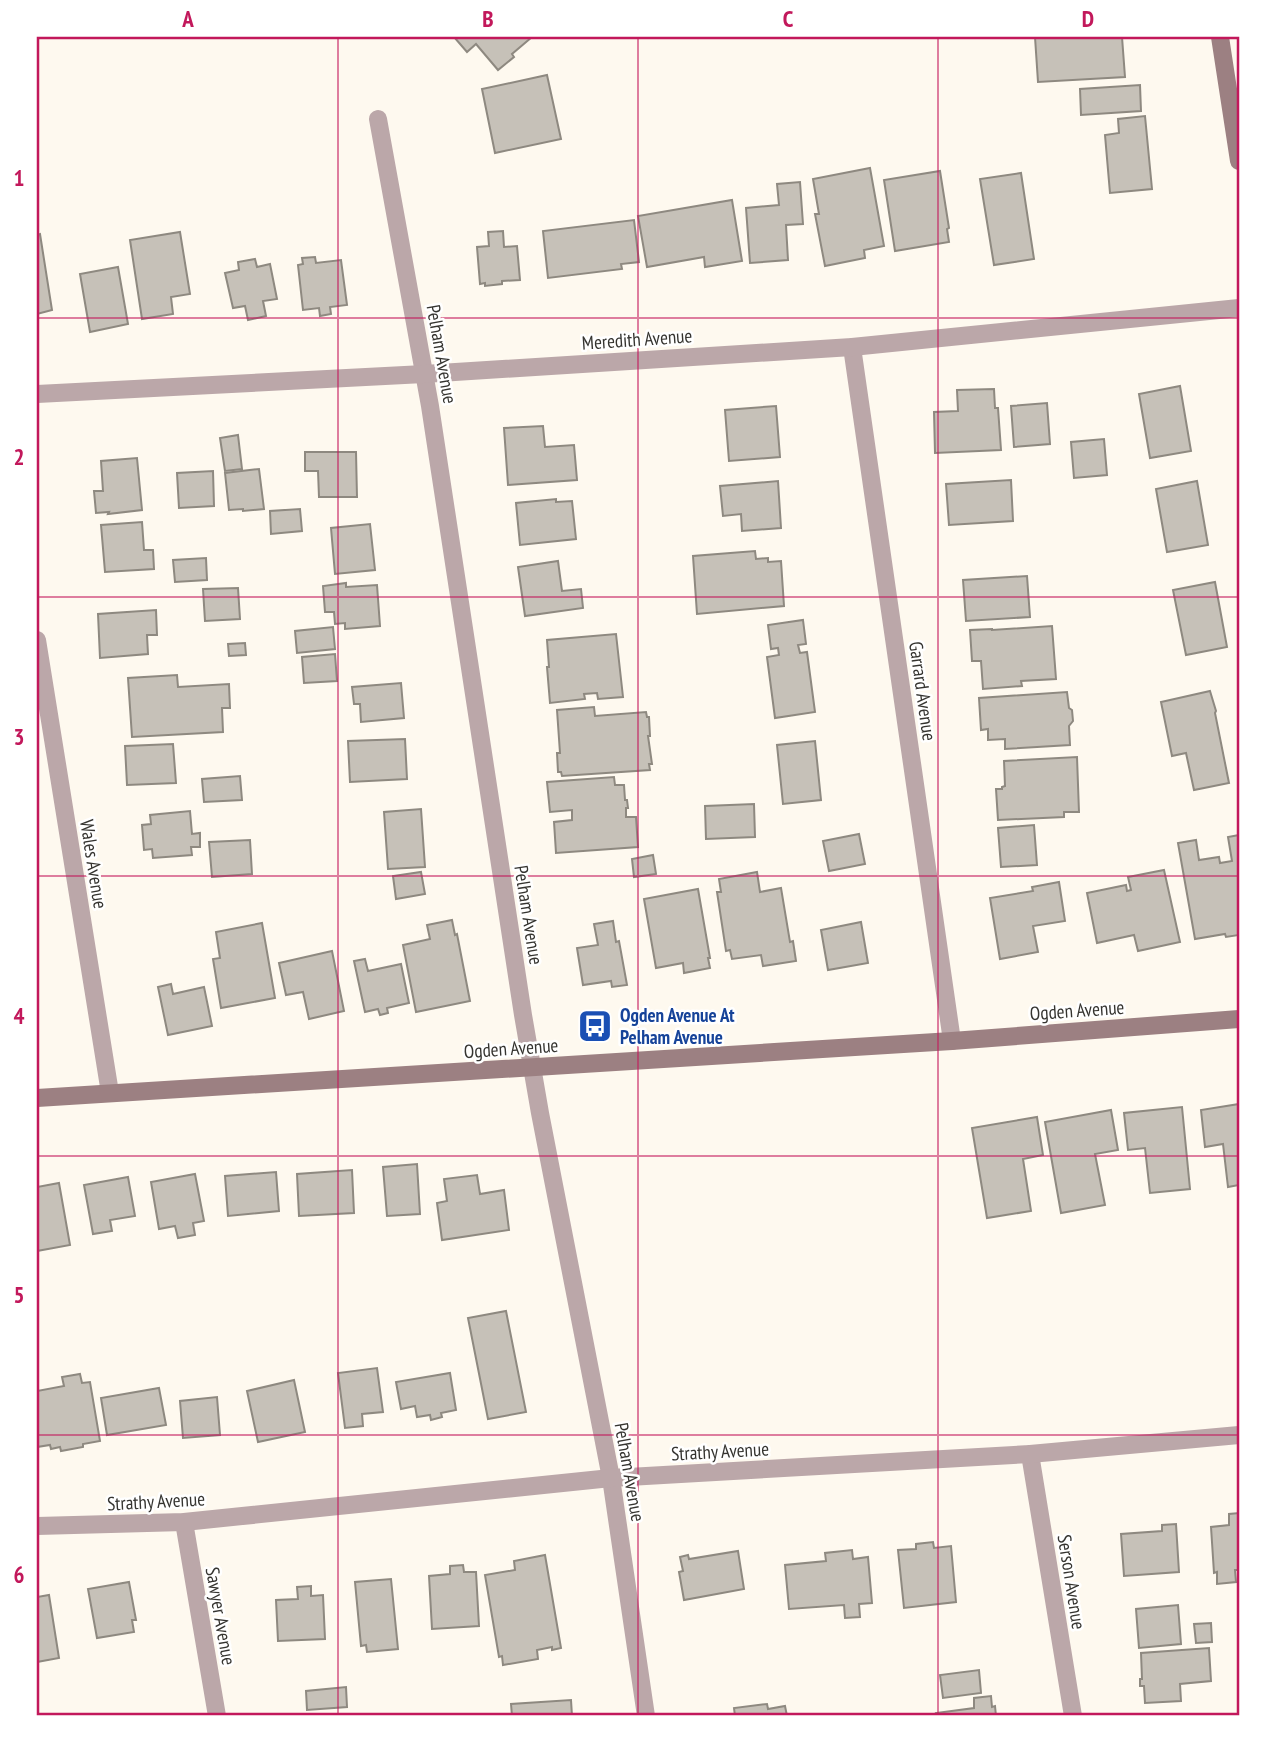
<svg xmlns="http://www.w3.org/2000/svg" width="1276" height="1753" font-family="'PT Sans Narrow',sans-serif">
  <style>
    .building { fill: #c6c1b8; stroke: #8e8980; stroke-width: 2 }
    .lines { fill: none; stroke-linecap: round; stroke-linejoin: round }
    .street { stroke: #bba7a9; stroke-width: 18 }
    .secondary { stroke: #9c8082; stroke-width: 18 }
    .grid { fill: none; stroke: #c2185b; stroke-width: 2; stroke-opacity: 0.55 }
    .labels { text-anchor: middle; stroke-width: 5; stroke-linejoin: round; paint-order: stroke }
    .street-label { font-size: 19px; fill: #353430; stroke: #fff }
    .transit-label { font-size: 19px; font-weight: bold; fill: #164399; stroke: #fff; text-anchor: start }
    .neatline { fill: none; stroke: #c2185b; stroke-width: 2.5 }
    .grid-label { font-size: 23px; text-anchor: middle; font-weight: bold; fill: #c2185b }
  </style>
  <rect width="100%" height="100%" fill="#fef9ef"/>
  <g class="building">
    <polygon points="454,37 532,37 512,54 514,57 498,70 476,44 467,52"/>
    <polygon points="1035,37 1122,37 1125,77 1038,82"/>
    <polygon points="547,75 561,139 495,153 482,89"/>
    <polygon points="1140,85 1141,111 1081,115 1080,89"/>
    <polygon points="1145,116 1152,189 1110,193 1105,135 1119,133 1118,119"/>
    <polygon points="870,168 884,246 864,250 865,258 825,266 815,214 819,214 813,179"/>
    <polygon points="940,171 949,228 947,229 949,242 895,251 884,180"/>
    <polygon points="1021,173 1034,259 994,265 980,179"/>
    <polygon points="800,182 803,224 786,225 788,260 750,263 746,208 779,205 777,184"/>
    <polygon points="732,200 742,261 705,267 704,257 647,267 638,216"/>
    <polygon points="634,220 639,262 621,264 622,269 548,278 543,231"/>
    <polygon points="503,231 504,247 517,246 520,280 502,281 502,284 485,286 485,283 480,284 477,247 489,246 488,232"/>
    <polygon points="180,232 190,294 171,297 173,314 142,319 130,240"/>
    <polygon points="40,234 52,310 37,314 37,235"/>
    <polygon points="315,257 316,263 341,260 347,305 330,307 331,314 320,316 319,308 303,310 298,265 303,264 302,258"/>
    <polygon points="255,259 257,267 270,264 277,299 263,301 266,316 248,320 245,306 233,308 225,273 239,270 238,262"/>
    <polygon points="118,267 128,324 90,332 80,274"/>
    <polygon points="1180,386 1191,451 1150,458 1139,394"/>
    <polygon points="994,389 995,408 998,408 1001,450 935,453 934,412 958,411 957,390"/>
    <polygon points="1047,403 1050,444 1014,447 1011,406"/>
    <polygon points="776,406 780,457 729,461 725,410"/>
    <polygon points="543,426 545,447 574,445 577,480 508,485 504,428"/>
    <polygon points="238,435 242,469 225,471 220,438"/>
    <polygon points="1104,439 1107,475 1074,478 1071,442"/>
    <polygon points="305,452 356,452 357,497 319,497 318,471 305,471"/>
    <polygon points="137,458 142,510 108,514 109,512 96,513 94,491 103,491 101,461"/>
    <polygon points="259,469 264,509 243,511 243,509 229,510 225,473"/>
    <polygon points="213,471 214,506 179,508 177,473"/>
    <polygon points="1011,480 1013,521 949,525 946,484"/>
    <polygon points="778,481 781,528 742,531 741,514 723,516 720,486"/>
    <polygon points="1197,481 1208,545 1167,552 1156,489"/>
    <polygon points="556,499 556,502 572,501 576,539 520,545 516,503"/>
    <polygon points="300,509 302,531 271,534 270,511"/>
    <polygon points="142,522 144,550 153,550 154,569 105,572 101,525"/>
    <polygon points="370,524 375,570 335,574 331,528"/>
    <polygon points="755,551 756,559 768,558 768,562 781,561 784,606 697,614 693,556"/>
    <polygon points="206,558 207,580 175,582 173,560"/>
    <polygon points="558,561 562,591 581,589 583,608 525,616 518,567"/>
    <polygon points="1027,576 1030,617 966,621 963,580"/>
    <polygon points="1215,582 1227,647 1186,655 1173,590"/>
    <polygon points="346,583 346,587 377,585 380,626 345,629 345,623 335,624 334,612 325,612 323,586"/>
    <polygon points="238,588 240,619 205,621 203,589"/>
    <polygon points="156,610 157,635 147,635 148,654 100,658 98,614"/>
    <polygon points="803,620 806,644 798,645 800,653 807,652 815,712 775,718 767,657 779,655 778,648 771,649 768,625"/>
    <polygon points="1052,626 1056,679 1021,681 1022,686 983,689 981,661 972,661 970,630 992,629 992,630"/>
    <polygon points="333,627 335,649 297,653 295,631"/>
    <polygon points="616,634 623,697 598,699 597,693 584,694 585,699 550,703 547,667 549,667 547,640"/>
    <polygon points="245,643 246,655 229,656 228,644"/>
    <polygon points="335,654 337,681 304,683 302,657"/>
    <polygon points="177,675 178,687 229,684 230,708 222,708 223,732 132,737 128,678"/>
    <polygon points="401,683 404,718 361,722 360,704 354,704 352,687"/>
    <polygon points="1210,691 1216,711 1215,713 1229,783 1194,790 1186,753 1172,756 1161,702"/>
    <polygon points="1067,692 1069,708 1072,710 1073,721 1069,726 1070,745 1005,749 1005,739 988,740 988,729 981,730 979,698"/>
    <polygon points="594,707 595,716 646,712 647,717 649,717 650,736 648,736 652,764 649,764 650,770 562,776 561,772 558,772 557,753 560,753 557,710"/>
    <polygon points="405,739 407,779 350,782 348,741"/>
    <polygon points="815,741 821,800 783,804 777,745"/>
    <polygon points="173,744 176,783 127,785 125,746"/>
    <polygon points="1077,757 1079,812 1064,812 1064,817 998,820 996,789 1002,789 1002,787 1005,786 1004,761"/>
    <polygon points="240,776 242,800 204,802 202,779"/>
    <polygon points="614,777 615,785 624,785 625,800 627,800 628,808 626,808 626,817 636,817 638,847 556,853 554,822 572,820 572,810 550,812 547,782"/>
    <polygon points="754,804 755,837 706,839 705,806"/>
    <polygon points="421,809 425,867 388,869 384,812"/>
    <polygon points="190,811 192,834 200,833 200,847 191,847 192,855 153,858 152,849 144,850 142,825 151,824 150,815"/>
    <polygon points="1034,825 1037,865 1001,867 998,828"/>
    <polygon points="859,834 865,864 829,871 823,841"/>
    <polygon points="1239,835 1239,935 1226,937 1225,934 1195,939 1178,843 1196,840 1199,860 1219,857 1220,863 1232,861 1228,837"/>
    <polygon points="250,840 252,874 212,877 209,842"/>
    <polygon points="653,855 656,874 634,877 632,859"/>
    <polygon points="1164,870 1180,942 1138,951 1134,935 1097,943 1087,893 1126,885 1127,891 1131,890 1128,877"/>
    <polygon points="421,872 425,894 396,899 393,876"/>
    <polygon points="757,872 760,892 781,888 790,942 793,941 796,961 763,966 761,955 732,959 730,950 726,951 717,892 721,892 719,879"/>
    <polygon points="1059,882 1065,921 1033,926 1038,952 1000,959 990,898 1033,891 1032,887"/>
    <polygon points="698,889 710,958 708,958 710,968 684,973 683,963 656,968 644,899"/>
    <polygon points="452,920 455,935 457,934 470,1001 416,1012 403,945 430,939 427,925"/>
    <polygon points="613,921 616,942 619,941 627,985 612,987 611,981 583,985 577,948 598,945 594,924"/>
    <polygon points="861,922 868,963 828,970 821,930"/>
    <polygon points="262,923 275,998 221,1008 213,959 220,958 216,932"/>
    <polygon points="332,951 344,1011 309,1019 303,992 286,995 279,963"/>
    <polygon points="365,959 368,971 401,964 409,1003 387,1008 388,1013 380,1015 378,1009 365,1012 354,961"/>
    <polygon points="171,984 173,994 204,987 212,1026 168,1035 158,987"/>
    <polygon points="1239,1104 1239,1185 1228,1187 1223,1144 1205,1147 1201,1110"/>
    <polygon points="1182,1107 1190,1189 1150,1193 1145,1148 1128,1150 1124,1113"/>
    <polygon points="1111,1110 1118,1150 1095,1154 1105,1205 1061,1213 1045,1122"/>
    <polygon points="1037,1117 1043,1155 1023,1159 1031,1211 987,1218 972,1128"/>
    <polygon points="417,1164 420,1214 387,1216 383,1167"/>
    <polygon points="352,1170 354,1213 299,1216 297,1174"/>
    <polygon points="276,1172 279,1211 228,1216 225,1176"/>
    <polygon points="195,1174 204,1221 193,1223 195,1235 178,1238 175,1226 159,1229 151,1182"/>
    <polygon points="477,1175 480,1194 504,1190 509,1230 442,1240 437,1203 447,1201 444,1179"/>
    <polygon points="128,1177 135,1216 110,1220 112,1231 93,1234 84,1185"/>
    <polygon points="59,1183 70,1245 37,1251 37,1187"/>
    <polygon points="506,1311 526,1412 488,1419 468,1318"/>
    <polygon points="377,1368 383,1412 362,1414 363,1426 345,1428 338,1373"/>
    <polygon points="450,1373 456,1410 441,1413 442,1417 431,1420 430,1415 417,1417 415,1406 401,1409 396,1382"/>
    <polygon points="80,1374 82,1383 90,1382 100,1441 83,1444 83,1447 61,1451 60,1447 51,1449 50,1445 37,1447 37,1391 64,1386 62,1377"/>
    <polygon points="294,1380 305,1432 258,1442 247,1391"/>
    <polygon points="159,1388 166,1425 107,1435 101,1398"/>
    <polygon points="217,1397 220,1435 183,1438 180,1401"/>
    <polygon points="1239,1513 1239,1570 1235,1570 1236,1582 1217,1584 1217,1572 1214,1573 1211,1527 1229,1525 1229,1514"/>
    <polygon points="1176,1524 1179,1572 1124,1576 1121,1534 1162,1531 1162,1525"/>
    <polygon points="933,1542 934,1548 951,1546 956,1602 904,1608 898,1550 916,1549 916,1544"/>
    <polygon points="852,1550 853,1559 868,1557 872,1603 859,1604 860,1617 845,1618 844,1605 789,1609 785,1565 826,1561 825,1553"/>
    <polygon points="738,1551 744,1589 684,1600 679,1572 683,1571 680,1557 688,1555 689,1559"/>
    <polygon points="545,1555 561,1648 552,1650 552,1647 537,1650 538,1659 503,1665 502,1656 499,1657 485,1575 515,1570 514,1561"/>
    <polygon points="463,1565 464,1572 476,1572 479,1626 432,1629 429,1576 450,1574 450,1566"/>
    <polygon points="391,1579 398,1649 367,1652 366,1645 361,1646 355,1582"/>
    <polygon points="129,1582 136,1620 132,1620 134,1632 97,1638 88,1589"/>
    <polygon points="311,1586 311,1596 323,1595 325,1639 278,1641 276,1600 298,1599 297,1587"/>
    <polygon points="49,1595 59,1658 37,1662 37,1597"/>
    <polygon points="1178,1605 1181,1644 1139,1648 1136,1609"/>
    <polygon points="1211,1623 1212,1642 1196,1643 1194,1624"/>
    <polygon points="1209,1648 1211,1681 1180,1684 1181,1701 1145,1703 1144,1686 1140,1686 1140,1679 1142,1679 1141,1653"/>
    <polygon points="979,1670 981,1693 943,1698 940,1675"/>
    <polygon points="346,1687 347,1707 307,1710 306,1691"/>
    <polygon points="991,1696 992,1707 995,1706 996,1716 937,1716 936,1713 974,1708 974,1698"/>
    <polygon points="571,1700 572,1716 512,1716 511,1704"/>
    <polygon points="767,1704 768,1709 785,1706 787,1716 735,1716 734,1708"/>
  </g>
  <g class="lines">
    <g class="street">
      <polyline points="378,119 430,406 523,1015 540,1113 611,1478 646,1716"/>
      <polyline points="852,347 952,1041"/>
      <polyline points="37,394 424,374 852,347 1239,308"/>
      <polyline points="37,640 110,1093"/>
      <polyline points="1030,1454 1073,1716"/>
      <polyline points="184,1522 217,1716"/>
      <polyline points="37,1526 184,1522 611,1478 1030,1454 1239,1435"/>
    </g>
    <g class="secondary">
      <polyline points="1220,37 1239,161"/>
      <polyline points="37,1098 952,1041 1239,1019"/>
    </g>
  </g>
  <path class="grid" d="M338,37V1716M638,37V1716M938,37V1716M37,318H1239M37,597H1239M37,876H1239M37,1156H1239M37,1435H1239"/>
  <defs>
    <g id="bus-square" transform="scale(1.75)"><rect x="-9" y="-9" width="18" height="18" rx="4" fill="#1a4fb4" stroke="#fff"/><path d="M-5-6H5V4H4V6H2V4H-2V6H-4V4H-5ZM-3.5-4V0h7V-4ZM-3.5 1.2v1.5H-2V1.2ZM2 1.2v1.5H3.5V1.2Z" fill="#fff"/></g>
  </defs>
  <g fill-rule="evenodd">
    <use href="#bus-square" x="595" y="1026"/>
  </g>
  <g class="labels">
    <g class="street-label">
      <text transform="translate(637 339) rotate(-4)" y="7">Meredith Avenue</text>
      <text transform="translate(442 354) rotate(80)" y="7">Pelham Avenue</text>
      <text transform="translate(923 691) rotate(82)" y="7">Garrard Avenue</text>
      <text transform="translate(94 864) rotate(81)" y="7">Wales Avenue</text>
      <text transform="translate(529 915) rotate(81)" y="7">Pelham Avenue</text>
      <text transform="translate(1077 1010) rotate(-4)" y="7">Ogden Avenue</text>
      <text transform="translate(511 1048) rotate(-4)" y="7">Ogden Avenue</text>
      <text transform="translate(720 1451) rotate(-3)" y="7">Strathy Avenue</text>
      <text transform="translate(630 1472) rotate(80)" y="7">Pelham Avenue</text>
      <text transform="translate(156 1501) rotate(-3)" y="7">Strathy Avenue</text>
      <text transform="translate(1072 1582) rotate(81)" y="7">Serson Avenue</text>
      <text transform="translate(221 1616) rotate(80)" y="7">Sawyer Avenue</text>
    </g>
    <g class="transit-label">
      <text x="620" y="1022">Ogden Avenue At<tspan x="620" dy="22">Pelham Avenue</tspan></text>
    </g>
  </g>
  <rect width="1276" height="1753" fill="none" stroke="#ffffff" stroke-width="77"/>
  <rect x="38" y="38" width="1200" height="1676" class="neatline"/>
  <g class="grid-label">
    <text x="188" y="27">A</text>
    <text x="488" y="27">B</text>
    <text x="788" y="27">C</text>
    <text x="1088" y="27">D</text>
    <text x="19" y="186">1</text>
    <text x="19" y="465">2</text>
    <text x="19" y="745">3</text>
    <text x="19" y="1024">4</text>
    <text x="19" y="1303">5</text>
    <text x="19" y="1583">6</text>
  </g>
</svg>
